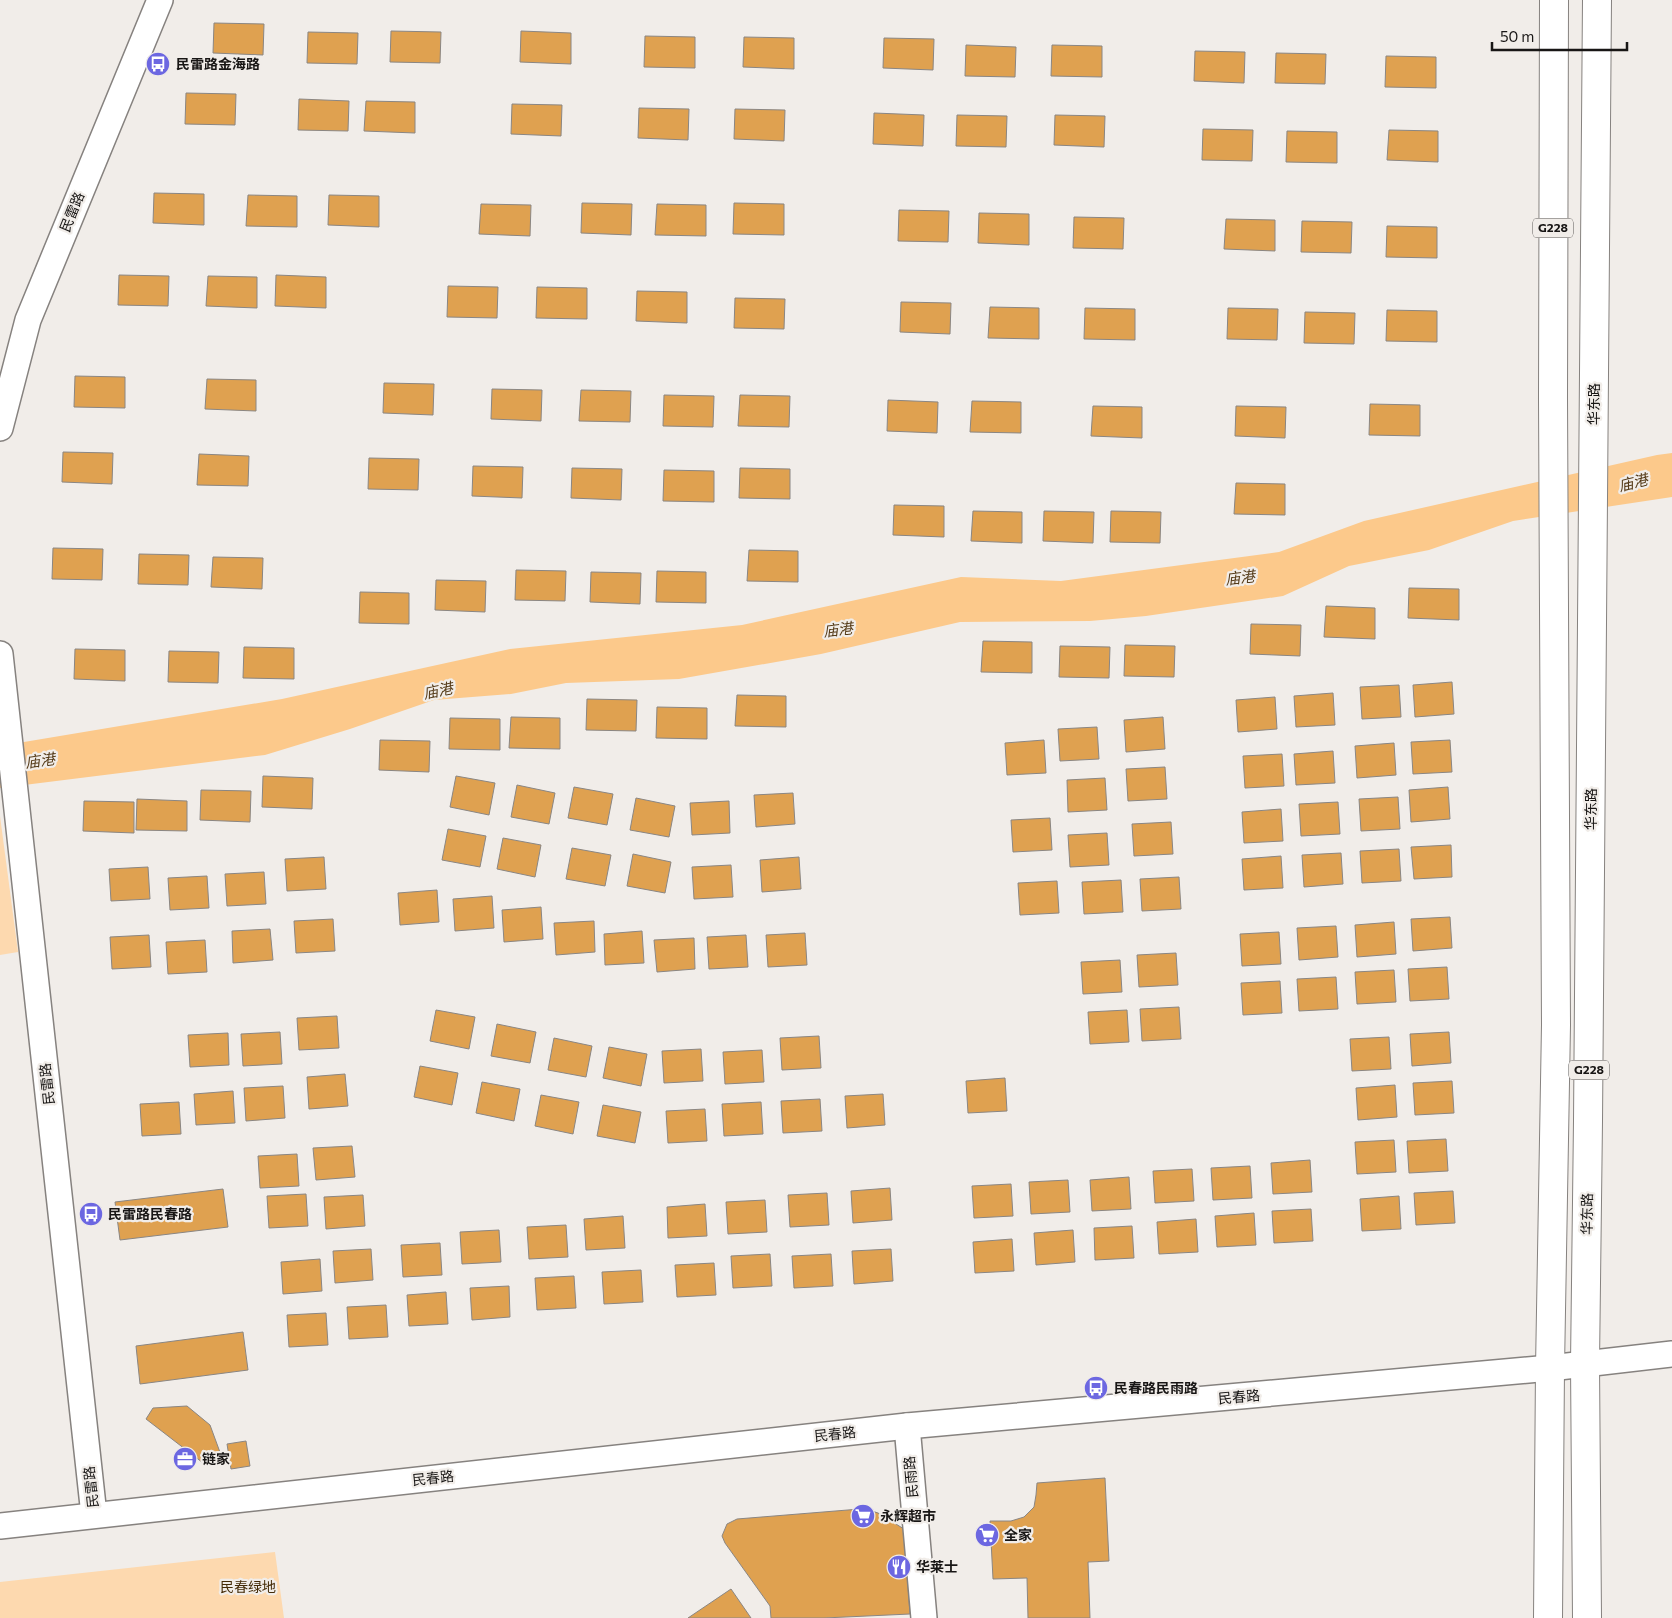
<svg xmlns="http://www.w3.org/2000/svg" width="1672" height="1618" font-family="Commissioner,'Noto Sans SC',sans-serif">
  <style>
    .green { fill: #fdd9af }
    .water { fill: #fcc98b }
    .building { fill: #dfa150; stroke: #8a8683 }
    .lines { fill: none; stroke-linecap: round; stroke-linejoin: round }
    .minor-casing { stroke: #86827f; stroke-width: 28 }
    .highway-casing { stroke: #86827f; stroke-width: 30 }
    .minor { stroke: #fff; stroke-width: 25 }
    .highway { stroke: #fff; stroke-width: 28 }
    .labels { text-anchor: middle; stroke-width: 4.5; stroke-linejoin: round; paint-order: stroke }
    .shield { fill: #f1ede9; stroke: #595655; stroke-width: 1 }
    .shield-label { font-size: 12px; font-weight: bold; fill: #181615 }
    .poi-label { font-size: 14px; font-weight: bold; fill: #181615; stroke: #f1ede9; text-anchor: start }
    .street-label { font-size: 14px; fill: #181615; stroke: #f1ede9 }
    .park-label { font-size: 14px; fill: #442b07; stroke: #f1ede9 }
    .water-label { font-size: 15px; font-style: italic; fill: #553b19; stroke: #f1ede9 }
  </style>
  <rect width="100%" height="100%" fill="#f1ede9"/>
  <g class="green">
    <polygon points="0,816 18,952 0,955"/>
    <polygon points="275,1552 284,1618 0,1618 0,1582"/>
  </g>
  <polygon class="water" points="1672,453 1672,497 1513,521 1429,550 1349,566 1283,596 1146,616 1090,621 960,622 821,654 679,679 566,683 511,694 434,700 350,729 265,755 0,788 0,746 282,699 510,649 742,625 961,577 1061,581 1279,552 1364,521 1657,455"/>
  <g class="building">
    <polygon points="214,23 264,24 263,55 213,53"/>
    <polygon points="391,31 441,32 440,63 390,62"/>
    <polygon points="521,31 571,33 571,64 520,62"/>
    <polygon points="308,32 358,33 357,64 307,63"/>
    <polygon points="645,36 695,37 695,68 644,67"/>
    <polygon points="744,37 794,38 794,69 743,67"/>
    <polygon points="884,38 934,39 933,70 883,68"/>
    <polygon points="966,45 1016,47 1015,77 965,76"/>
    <polygon points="1052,45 1102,46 1102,77 1051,76"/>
    <polygon points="1195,51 1245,52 1244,83 1194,81"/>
    <polygon points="1276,53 1326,54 1325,84 1275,83"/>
    <polygon points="1386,56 1436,57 1436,88 1385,87"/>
    <polygon points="186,93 236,94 235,125 185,124"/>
    <polygon points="299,99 349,101 348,131 298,130"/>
    <polygon points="366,101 415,102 415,133 364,131"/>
    <polygon points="512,104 562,105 561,136 511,134"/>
    <polygon points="639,108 689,109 688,140 638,138"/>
    <polygon points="735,109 785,110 784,141 734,139"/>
    <polygon points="874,113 924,115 923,146 873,144"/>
    <polygon points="957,115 1007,116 1006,147 956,146"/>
    <polygon points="1055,115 1105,116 1104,147 1054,145"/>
    <polygon points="1203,129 1253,130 1252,161 1202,160"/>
    <polygon points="1389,130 1438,131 1438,162 1387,160"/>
    <polygon points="1287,131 1337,132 1337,163 1286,162"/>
    <polygon points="154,193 204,194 204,225 153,223"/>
    <polygon points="248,195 297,196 297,227 246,226"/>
    <polygon points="329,195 379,196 379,227 328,225"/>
    <polygon points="582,203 632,204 631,235 581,233"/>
    <polygon points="734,203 784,204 784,235 733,234"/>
    <polygon points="481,204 531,205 530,236 479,234"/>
    <polygon points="657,204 706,205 706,236 655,235"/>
    <polygon points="899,210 949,211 948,242 898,241"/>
    <polygon points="979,213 1029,214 1029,245 978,243"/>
    <polygon points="1074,217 1124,218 1123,249 1073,248"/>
    <polygon points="1226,219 1275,220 1275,251 1224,249"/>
    <polygon points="1302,221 1352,222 1351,253 1301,252"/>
    <polygon points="1387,226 1437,227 1437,258 1386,257"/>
    <polygon points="119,275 169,276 168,306 118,305"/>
    <polygon points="276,275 326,277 326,308 275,306"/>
    <polygon points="208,276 257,277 257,308 206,306"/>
    <polygon points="448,286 498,287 497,318 447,317"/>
    <polygon points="537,287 587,288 587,319 536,318"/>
    <polygon points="637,291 687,292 687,323 636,321"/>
    <polygon points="735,298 785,299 784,329 734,328"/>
    <polygon points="901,302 951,303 950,334 900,332"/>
    <polygon points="990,307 1039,308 1039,339 988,338"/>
    <polygon points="1085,308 1135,309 1135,340 1084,339"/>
    <polygon points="1228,308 1278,309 1277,340 1227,339"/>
    <polygon points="1387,310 1437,311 1437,342 1386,341"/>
    <polygon points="1305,312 1355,313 1354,344 1304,343"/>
    <polygon points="75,376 125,377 125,408 74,407"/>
    <polygon points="207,379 256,380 256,411 205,409"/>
    <polygon points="384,383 434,384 433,415 383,413"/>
    <polygon points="492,389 542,390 541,421 491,419"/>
    <polygon points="581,390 631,391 630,422 579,421"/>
    <polygon points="664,395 714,396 713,427 663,426"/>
    <polygon points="740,395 790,396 789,427 738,426"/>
    <polygon points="888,400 938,402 937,433 887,431"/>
    <polygon points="972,401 1021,402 1021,433 970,432"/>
    <polygon points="1370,404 1420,405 1420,436 1369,435"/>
    <polygon points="1093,406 1142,407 1142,438 1091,436"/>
    <polygon points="1236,406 1286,407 1285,438 1235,436"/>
    <polygon points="63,452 113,453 112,484 62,482"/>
    <polygon points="199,454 249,456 248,486 197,485"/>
    <polygon points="369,458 419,459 418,490 368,489"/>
    <polygon points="473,466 523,467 522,498 472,496"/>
    <polygon points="572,468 622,469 621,500 571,498"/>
    <polygon points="740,468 790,469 790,499 739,498"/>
    <polygon points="664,470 714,471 714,502 663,501"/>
    <polygon points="1236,483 1285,484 1285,515 1234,514"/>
    <polygon points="894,505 944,506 944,537 893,535"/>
    <polygon points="973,511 1022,512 1022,543 971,541"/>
    <polygon points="1044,511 1094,512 1093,543 1043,541"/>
    <polygon points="1111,511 1161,512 1160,543 1110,542"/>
    <polygon points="53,548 103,549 102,580 52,579"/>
    <polygon points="749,550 798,551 798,582 747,581"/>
    <polygon points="139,554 189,555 188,585 138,584"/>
    <polygon points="213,557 263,558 262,589 211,587"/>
    <polygon points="516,570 566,571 565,601 515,600"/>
    <polygon points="657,571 706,572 706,603 656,602"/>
    <polygon points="591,572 641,573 640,604 590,602"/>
    <polygon points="436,580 486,581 485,612 435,610"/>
    <polygon points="1409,588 1459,589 1459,620 1408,618"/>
    <polygon points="360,592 409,593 409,624 359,623"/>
    <polygon points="1326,606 1375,608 1375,639 1324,637"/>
    <polygon points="1251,624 1301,625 1300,656 1250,654"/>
    <polygon points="983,641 1032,642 1032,673 981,672"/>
    <polygon points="1125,645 1175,646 1174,677 1124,676"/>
    <polygon points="1060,646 1110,647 1109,678 1059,677"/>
    <polygon points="244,647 294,648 294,679 243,678"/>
    <polygon points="75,649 125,650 125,681 74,679"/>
    <polygon points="169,651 219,652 218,683 168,682"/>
    <polygon points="1452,682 1454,714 1415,717 1413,685"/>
    <polygon points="1399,685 1401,717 1362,719 1360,687"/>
    <polygon points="1333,693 1335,725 1296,727 1294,696"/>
    <polygon points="737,695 786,696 786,727 735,726"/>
    <polygon points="1275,697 1277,729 1238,732 1236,700"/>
    <polygon points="587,699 637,700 636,731 586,730"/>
    <polygon points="657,707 707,708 707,739 656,738"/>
    <polygon points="511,717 560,718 560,749 509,748"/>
    <polygon points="1163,717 1165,749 1126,752 1124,720"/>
    <polygon points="450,718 500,719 500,750 449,749"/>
    <polygon points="1097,727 1099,759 1060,761 1058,729"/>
    <polygon points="380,740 430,741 429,772 379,770"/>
    <polygon points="1044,740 1046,773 1007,775 1005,743"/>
    <polygon points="1450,740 1452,772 1413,774 1411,742"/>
    <polygon points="1394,743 1396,775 1357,778 1355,746"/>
    <polygon points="1333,751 1335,783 1296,785 1294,754"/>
    <polygon points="1282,754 1284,786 1245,788 1243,756"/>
    <polygon points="1165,767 1167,799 1128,801 1126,769"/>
    <polygon points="263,776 313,778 312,809 262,807"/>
    <polygon points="456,776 495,783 489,815 450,807"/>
    <polygon points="1105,778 1107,810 1068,812 1067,780"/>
    <polygon points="517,785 555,793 549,824 511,817"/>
    <polygon points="574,787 613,794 607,825 568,818"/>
    <polygon points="1448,787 1450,819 1411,822 1409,790"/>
    <polygon points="201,790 251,791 250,822 200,820"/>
    <polygon points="793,793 795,824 756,827 754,795"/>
    <polygon points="1398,797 1400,829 1361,831 1359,799"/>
    <polygon points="636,798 675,806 669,837 630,830"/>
    <polygon points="137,799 187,801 187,831 136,830"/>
    <polygon points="84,801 134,802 134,833 83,831"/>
    <polygon points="729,801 730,833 692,835 690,803"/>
    <polygon points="1338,802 1340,834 1301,836 1299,804"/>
    <polygon points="1281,809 1283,841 1244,843 1242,812"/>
    <polygon points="1050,818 1052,850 1013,852 1011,820"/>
    <polygon points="1171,822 1173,854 1134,856 1132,824"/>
    <polygon points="448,829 486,836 480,867 442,860"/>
    <polygon points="1107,833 1109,865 1070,867 1068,835"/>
    <polygon points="503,838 541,845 535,877 497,869"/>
    <polygon points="1451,845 1452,877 1414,879 1411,847"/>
    <polygon points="572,848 611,855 605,886 566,879"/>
    <polygon points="1399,849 1401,881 1362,883 1360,851"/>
    <polygon points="1341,853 1343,884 1304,887 1302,855"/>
    <polygon points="633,854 671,862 665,893 627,886"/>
    <polygon points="1281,856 1283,888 1244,890 1242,859"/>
    <polygon points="324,857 326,889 287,891 285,859"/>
    <polygon points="799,857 801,889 762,892 760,860"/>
    <polygon points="731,865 733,897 694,899 692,867"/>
    <polygon points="148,867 150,899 111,901 109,869"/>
    <polygon points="264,872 266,904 227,906 225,874"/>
    <polygon points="207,876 209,908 170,910 168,878"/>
    <polygon points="1179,877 1181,909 1142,911 1140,879"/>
    <polygon points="1121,880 1123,912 1084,914 1082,882"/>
    <polygon points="1057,881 1059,913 1020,915 1018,883"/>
    <polygon points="437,890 439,922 400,925 398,893"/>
    <polygon points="492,896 494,928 455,931 453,899"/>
    <polygon points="541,907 543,939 504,942 502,910"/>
    <polygon points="1450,917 1452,948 1413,951 1411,919"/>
    <polygon points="333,919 335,951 296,953 294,921"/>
    <polygon points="594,921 595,952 556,955 554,923"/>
    <polygon points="1394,922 1396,954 1357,957 1355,925"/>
    <polygon points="1336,926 1338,957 1299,960 1297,928"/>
    <polygon points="270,929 273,960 233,963 232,931"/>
    <polygon points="642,931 644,963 605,965 604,934"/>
    <polygon points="1279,932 1281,964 1242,966 1240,934"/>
    <polygon points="805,933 807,965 768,967 766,935"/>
    <polygon points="149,935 151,967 112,969 110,937"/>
    <polygon points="746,935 748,967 709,969 707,937"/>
    <polygon points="694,938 695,969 657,972 654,940"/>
    <polygon points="205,940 207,972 168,974 166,942"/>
    <polygon points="1176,953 1178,985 1139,987 1137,955"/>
    <polygon points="1120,960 1122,992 1083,994 1081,962"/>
    <polygon points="1447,967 1449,999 1410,1001 1408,969"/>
    <polygon points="1394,970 1396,1002 1357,1004 1355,972"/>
    <polygon points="1336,977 1338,1009 1299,1011 1297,979"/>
    <polygon points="1280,981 1282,1013 1243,1015 1241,983"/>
    <polygon points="1179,1007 1181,1039 1142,1041 1140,1009"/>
    <polygon points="436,1010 475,1017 469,1049 430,1041"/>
    <polygon points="1127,1010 1129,1042 1090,1044 1088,1012"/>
    <polygon points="337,1016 339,1048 299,1050 297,1018"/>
    <polygon points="497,1024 536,1032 530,1063 491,1056"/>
    <polygon points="280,1032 282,1064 243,1066 241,1034"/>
    <polygon points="1449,1032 1451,1063 1412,1066 1410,1034"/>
    <polygon points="228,1033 229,1065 190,1067 188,1035"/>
    <polygon points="819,1036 821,1068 782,1070 780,1038"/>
    <polygon points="1389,1037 1391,1069 1352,1071 1350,1039"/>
    <polygon points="554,1038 592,1046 586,1077 548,1070"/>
    <polygon points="609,1047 647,1054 641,1086 603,1078"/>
    <polygon points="701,1049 703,1081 664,1083 662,1051"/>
    <polygon points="762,1050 764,1082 725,1084 723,1052"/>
    <polygon points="420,1066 458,1073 452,1105 414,1097"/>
    <polygon points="345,1074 348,1106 309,1109 307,1077"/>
    <polygon points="1005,1078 1007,1111 968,1113 966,1081"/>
    <polygon points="1452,1081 1454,1113 1415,1115 1413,1083"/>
    <polygon points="482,1082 520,1089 514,1121 476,1113"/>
    <polygon points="1395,1085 1397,1117 1358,1120 1356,1088"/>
    <polygon points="283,1086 285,1118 246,1121 244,1088"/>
    <polygon points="233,1091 235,1123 196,1125 194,1094"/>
    <polygon points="883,1094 885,1125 847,1128 845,1096"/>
    <polygon points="541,1095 579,1102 573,1134 535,1126"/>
    <polygon points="820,1099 822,1131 783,1133 781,1101"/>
    <polygon points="179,1102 181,1134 142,1136 140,1104"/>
    <polygon points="761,1102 763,1134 724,1136 722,1104"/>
    <polygon points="603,1105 641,1112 635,1143 597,1136"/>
    <polygon points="705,1109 707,1141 668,1143 666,1111"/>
    <polygon points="1446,1139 1448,1171 1409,1173 1407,1141"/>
    <polygon points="1394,1140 1396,1172 1357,1174 1355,1142"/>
    <polygon points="352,1146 355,1177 316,1180 313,1148"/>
    <polygon points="297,1154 299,1186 260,1188 258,1156"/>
    <polygon points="1310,1160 1312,1192 1273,1194 1271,1163"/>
    <polygon points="1250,1166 1252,1198 1213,1200 1211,1168"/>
    <polygon points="1192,1169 1194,1201 1155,1203 1153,1171"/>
    <polygon points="1129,1177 1131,1209 1092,1211 1090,1180"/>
    <polygon points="1068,1180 1070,1212 1031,1214 1029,1182"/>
    <polygon points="1011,1184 1013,1216 974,1218 972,1186"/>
    <polygon points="890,1188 892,1220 853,1223 851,1191"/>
    <polygon points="223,1189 228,1227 120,1240 115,1202"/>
    <polygon points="1453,1191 1455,1223 1416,1225 1414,1193"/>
    <polygon points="827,1193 829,1225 790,1227 788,1195"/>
    <polygon points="306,1194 308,1226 269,1228 267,1196"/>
    <polygon points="363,1195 365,1226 326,1229 324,1197"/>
    <polygon points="1399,1196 1401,1229 1362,1231 1360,1199"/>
    <polygon points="765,1200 767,1232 728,1234 726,1202"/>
    <polygon points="705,1204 707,1236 668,1238 667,1207"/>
    <polygon points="1311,1209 1313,1241 1274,1243 1272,1211"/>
    <polygon points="1254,1213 1256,1245 1217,1247 1215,1216"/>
    <polygon points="623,1216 625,1248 586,1250 584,1219"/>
    <polygon points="1196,1219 1198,1252 1159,1254 1157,1222"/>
    <polygon points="566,1225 568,1257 529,1259 527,1227"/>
    <polygon points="1132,1226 1134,1258 1095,1260 1094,1228"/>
    <polygon points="499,1230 501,1262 462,1264 460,1232"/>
    <polygon points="1073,1230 1075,1262 1036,1265 1034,1233"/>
    <polygon points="1012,1239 1014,1271 975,1273 973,1242"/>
    <polygon points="440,1243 442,1275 403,1277 401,1245"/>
    <polygon points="371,1249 373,1280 335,1283 333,1251"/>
    <polygon points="891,1249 893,1281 854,1284 852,1251"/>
    <polygon points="770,1254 772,1286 733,1288 731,1256"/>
    <polygon points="831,1254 833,1286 794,1288 792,1256"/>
    <polygon points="320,1259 322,1291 283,1294 281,1262"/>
    <polygon points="714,1263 716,1295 677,1297 675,1265"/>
    <polygon points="641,1270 643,1302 604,1304 602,1272"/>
    <polygon points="574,1276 576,1308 537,1310 535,1278"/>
    <polygon points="509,1286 510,1317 472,1320 470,1288"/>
    <polygon points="446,1292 448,1324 409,1326 407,1295"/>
    <polygon points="386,1305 388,1337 349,1339 347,1307"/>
    <polygon points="326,1313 328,1345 289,1347 287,1315"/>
    <polygon points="243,1332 248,1370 140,1384 136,1346"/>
    <polygon points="187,1406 210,1425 221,1455 207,1466 146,1419 153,1408"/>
    <polygon points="246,1441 250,1466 231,1469 227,1444"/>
    <polygon points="1105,1478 1109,1561 1088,1562 1090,1618 1028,1618 1027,1578 993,1579 990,1521 1011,1521 1024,1517 1034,1507 1036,1495 1037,1483"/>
    <polygon points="860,1509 869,1510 878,1513 904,1529 910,1614 824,1618 771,1618 770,1606 725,1543 722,1536 727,1524 737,1519"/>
    <polygon points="731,1589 751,1618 688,1618"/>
  </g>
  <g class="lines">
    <g class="minor-casing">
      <g id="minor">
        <polyline points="0,428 28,320 160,0"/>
        <polyline points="0,654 94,1515"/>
        <polyline points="907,1426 924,1618"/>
        <polyline points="0,1526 907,1426 1550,1368 1672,1354"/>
      </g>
    </g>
    <g class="highway-casing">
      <g id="highway">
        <polyline points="1548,1618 1550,1368 1556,1025 1553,399 1554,0"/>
        <polyline points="1587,1618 1585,1364 1588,1121 1597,0"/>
      </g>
    </g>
    <use href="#minor" class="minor"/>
    <use href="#highway" class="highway"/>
  </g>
  <defs>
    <g id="bus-disc" transform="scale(1.25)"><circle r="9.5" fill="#6c67e1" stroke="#f1ede9"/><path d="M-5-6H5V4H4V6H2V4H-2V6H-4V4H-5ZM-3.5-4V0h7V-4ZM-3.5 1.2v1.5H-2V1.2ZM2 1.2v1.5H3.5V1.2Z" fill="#fff"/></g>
    <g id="office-disc" transform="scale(1.25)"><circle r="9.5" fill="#6c67e1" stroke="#f1ede9"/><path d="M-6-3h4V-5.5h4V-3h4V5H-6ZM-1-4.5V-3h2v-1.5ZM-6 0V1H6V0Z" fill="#fff"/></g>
    <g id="supermarket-disc" transform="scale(1.25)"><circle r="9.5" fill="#6c67e1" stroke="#f1ede9"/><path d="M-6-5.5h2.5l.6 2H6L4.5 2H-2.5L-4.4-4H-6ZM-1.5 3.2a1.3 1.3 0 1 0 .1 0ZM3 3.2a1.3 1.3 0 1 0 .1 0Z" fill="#fff"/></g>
    <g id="restaurant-disc" transform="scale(1.25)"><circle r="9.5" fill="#6c67e1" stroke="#f1ede9"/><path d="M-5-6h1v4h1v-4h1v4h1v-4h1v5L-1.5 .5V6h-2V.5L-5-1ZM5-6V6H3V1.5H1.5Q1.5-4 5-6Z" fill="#fff"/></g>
  </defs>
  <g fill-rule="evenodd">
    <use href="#bus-disc" x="158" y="64"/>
    <use href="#bus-disc" x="91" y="1214"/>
    <use href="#bus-disc" x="1096" y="1388"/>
    <use href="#office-disc" x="185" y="1459"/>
    <use href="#supermarket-disc" x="863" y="1516"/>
    <use href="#supermarket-disc" x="987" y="1535"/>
    <use href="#restaurant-disc" x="899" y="1567"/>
  </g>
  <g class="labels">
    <g class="shield">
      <rect x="1533" y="218.5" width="40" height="19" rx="4"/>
      <rect x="1569" y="1060.5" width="40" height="19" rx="4"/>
    </g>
    <g class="shield-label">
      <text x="1553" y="232">G228</text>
      <text x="1589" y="1074">G228</text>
    </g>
    <g class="poi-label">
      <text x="176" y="69">民雷路金海路</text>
      <text x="108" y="1219">民雷路民春路</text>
      <text x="1114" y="1393">民春路民雨路</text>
      <text x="202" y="1464">链家</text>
      <text x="880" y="1521">永辉超市</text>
      <text x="1004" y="1540">全家</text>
      <text x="916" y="1572">华莱士</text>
    </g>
    <g class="street-label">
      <text transform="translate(72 212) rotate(-68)" y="5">民雷路</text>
      <text transform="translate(1594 404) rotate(-90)" y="5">华东路</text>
      <text transform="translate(1591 809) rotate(-90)" y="5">华东路</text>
      <text transform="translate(47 1084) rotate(-96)" y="5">民雷路</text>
      <text transform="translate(1587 1214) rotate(-89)" y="5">华东路</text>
      <text transform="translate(1239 1397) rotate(-5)" y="5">民春路</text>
      <text transform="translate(835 1434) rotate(-6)" y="5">民春路</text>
      <text transform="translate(911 1477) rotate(-95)" y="5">民雨路</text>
      <text transform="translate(433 1478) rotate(-6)" y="5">民春路</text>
      <text transform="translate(91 1487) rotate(-96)" y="5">民雷路</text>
    </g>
    <g class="park-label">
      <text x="248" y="1592">民春绿地</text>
    </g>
    <g class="water-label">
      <text transform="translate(1633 483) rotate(-14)" y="5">庙港</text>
      <text transform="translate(1240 578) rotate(-7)" y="5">庙港</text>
      <text transform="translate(838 630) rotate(-7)" y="5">庙港</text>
      <text transform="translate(438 691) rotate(-12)" y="5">庙港</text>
      <text transform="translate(40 761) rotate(-8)" y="5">庙港</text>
    </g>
  </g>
  <path d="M1492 42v8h135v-8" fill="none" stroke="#181615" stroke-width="2.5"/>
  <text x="1500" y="42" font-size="15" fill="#181615" stroke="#f1ede9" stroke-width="4" paint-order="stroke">50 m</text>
</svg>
